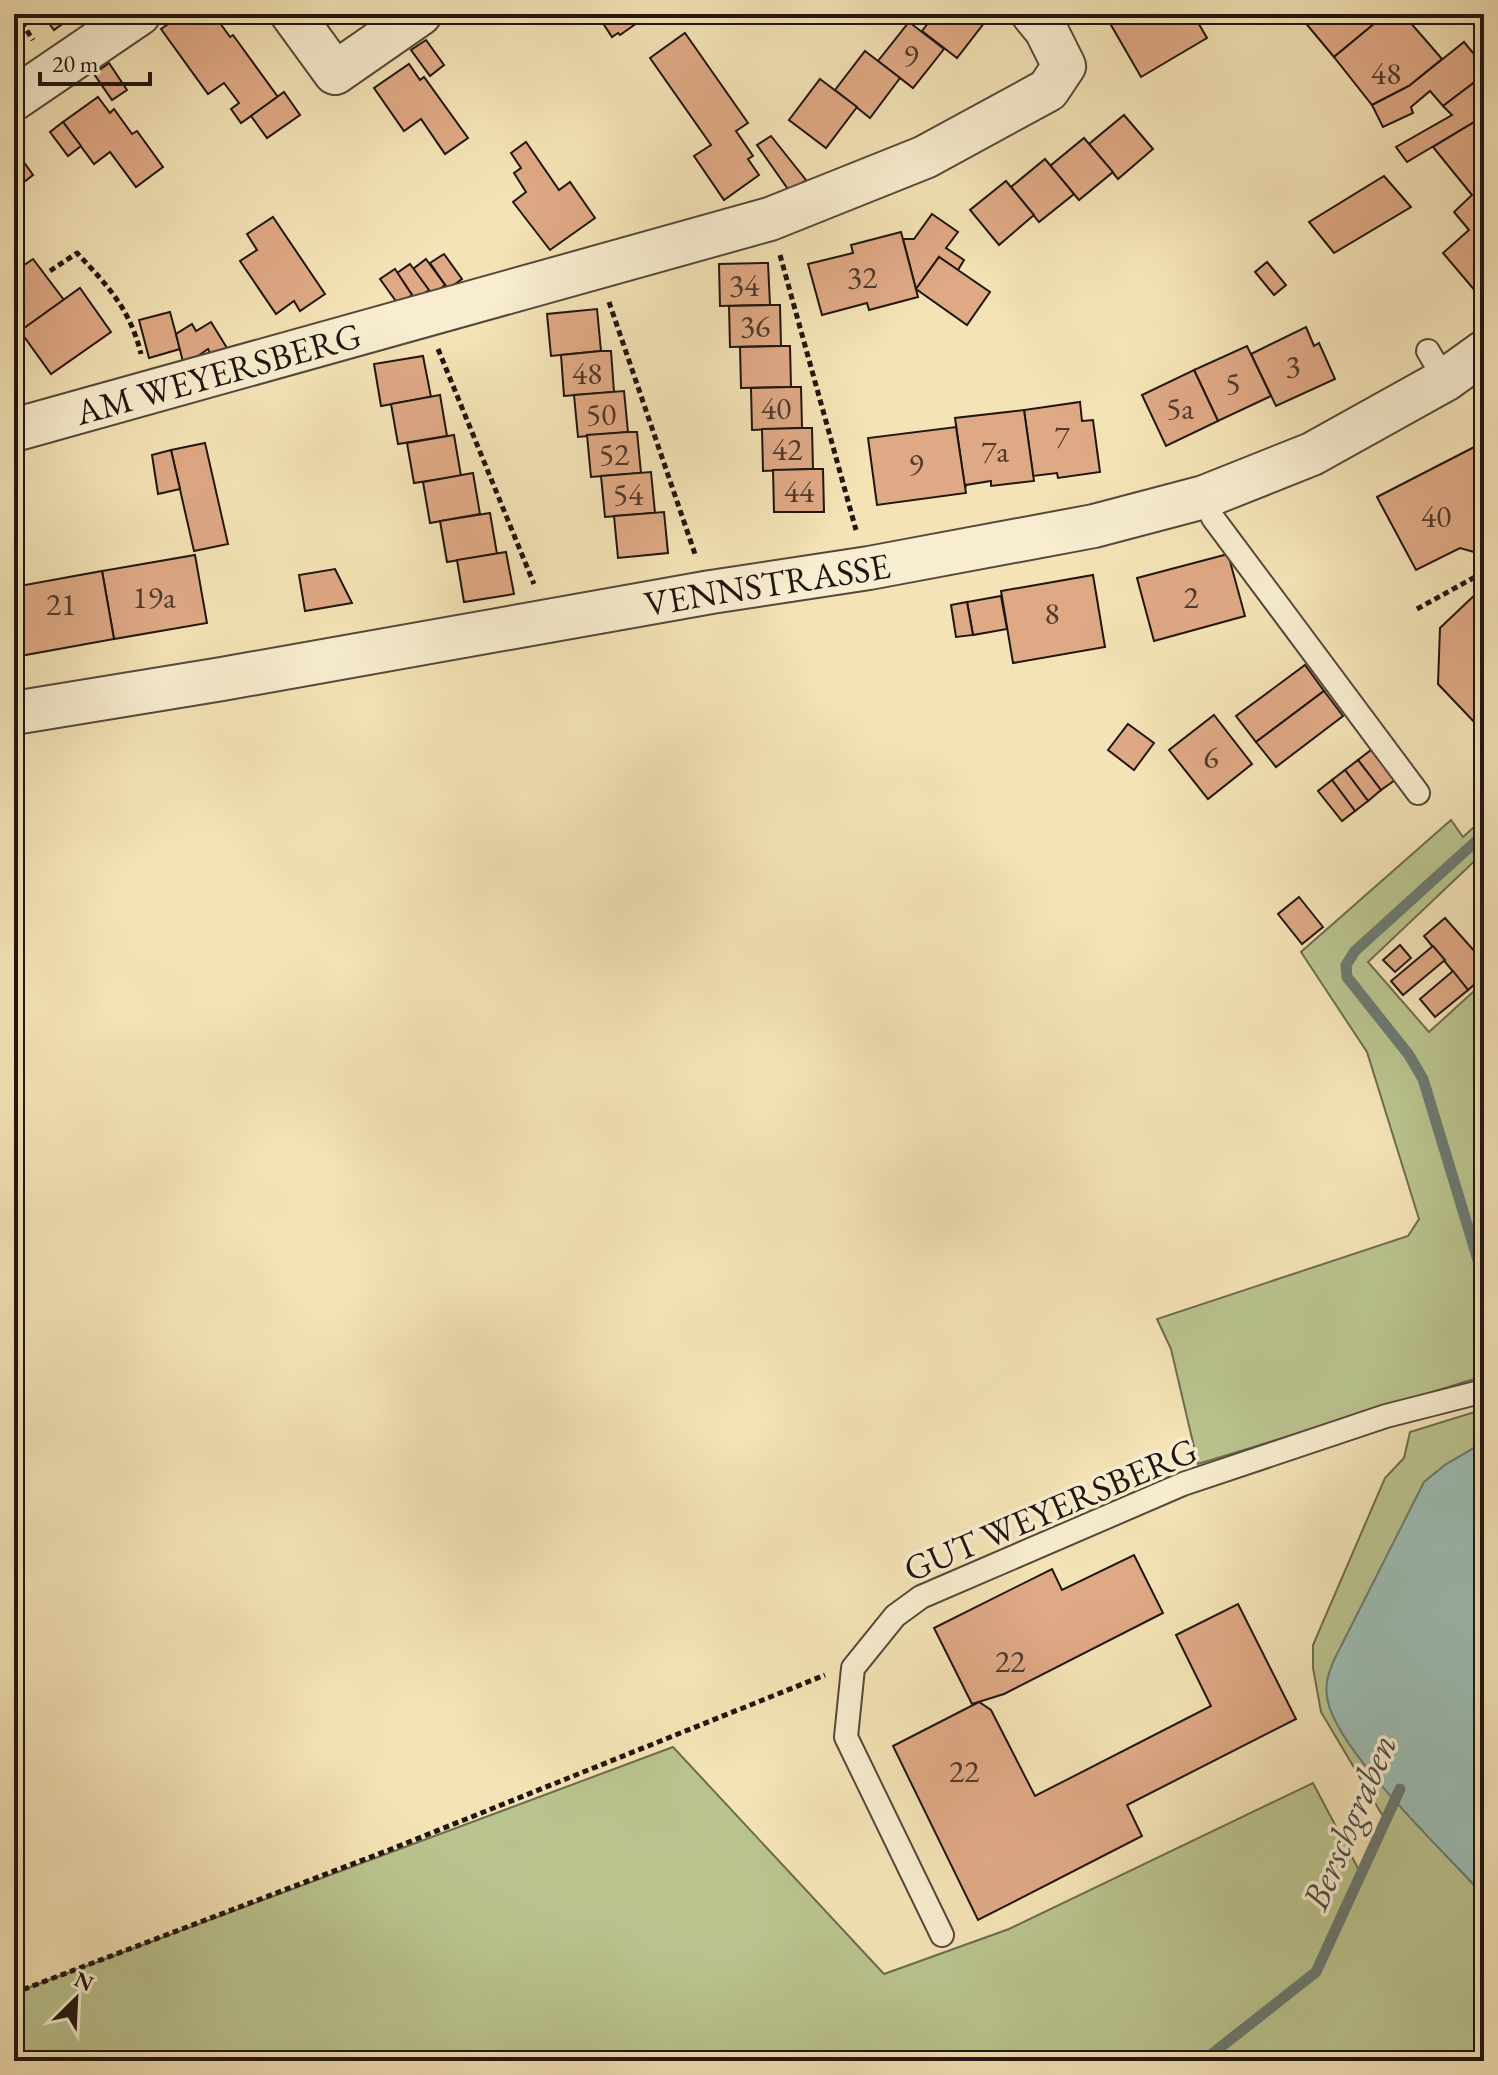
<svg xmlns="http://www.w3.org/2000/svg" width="1498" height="2075" font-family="'EB Garamond',serif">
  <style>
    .green { fill: #bac48f; stroke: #6d6c50; stroke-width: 2 }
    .water { fill: #9dbdb4; stroke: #6b7a72; stroke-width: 2 }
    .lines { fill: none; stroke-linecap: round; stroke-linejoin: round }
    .stream { stroke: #6b7a72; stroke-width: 11 }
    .building { fill: #dfa985; stroke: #201510; stroke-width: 2 }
    .service-casing { stroke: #55483a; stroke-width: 26 }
    .minor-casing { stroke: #55483a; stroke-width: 46 }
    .path { stroke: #201510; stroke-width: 5; stroke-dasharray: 6 4; stroke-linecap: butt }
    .service { stroke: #f8edd0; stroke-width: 22 }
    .minor { stroke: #f8edd0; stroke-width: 42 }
    .labels { text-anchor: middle; stroke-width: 7; stroke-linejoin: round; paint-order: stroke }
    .number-label { font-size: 32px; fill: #503a2d }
    .street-label { font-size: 36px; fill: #201510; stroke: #f8edd0 }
    .water-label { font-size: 38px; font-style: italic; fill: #4c5049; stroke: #f8edd0 }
  </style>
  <rect width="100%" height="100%" fill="#f4e3b6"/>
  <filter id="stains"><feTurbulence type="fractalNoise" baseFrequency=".0025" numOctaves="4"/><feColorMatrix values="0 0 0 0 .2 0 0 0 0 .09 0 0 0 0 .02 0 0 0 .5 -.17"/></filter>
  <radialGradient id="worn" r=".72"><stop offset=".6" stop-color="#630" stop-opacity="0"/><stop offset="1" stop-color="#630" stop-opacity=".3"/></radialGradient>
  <g class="green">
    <polygon points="1484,818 1484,852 1368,962 1429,1032 1484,982 1484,1376 1198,1464 1171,1349 1157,1319 1408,1236 1419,1219 1367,1052 1301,952 1451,820 1463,837"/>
    <path d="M1484,1409V1442L1445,1465L1424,1482L1334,1718C1372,1780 1425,1832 1474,1885L1484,1890V2061H1209L1319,1974L1387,1823L1321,1712L1313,1668V1645L1385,1478L1404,1458L1410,1432Z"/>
    <polygon points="673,1747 884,1974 1009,1929 1313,1783 1360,1872 1314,1971 1196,2061 14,2061 14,1993"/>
  </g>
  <path class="water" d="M1484,1442V1890L1474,1885C1437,1845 1339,1751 1328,1702C1324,1686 1328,1674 1334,1660L1424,1482L1445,1465Z"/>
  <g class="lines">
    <g class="stream">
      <polyline points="1484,834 1355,951 1346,965 1347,977 1409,1055 1423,1079 1484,1280"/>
      <polyline points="1203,2061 1316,1972 1400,1789"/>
    </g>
  </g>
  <g class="building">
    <polygon points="42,14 83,14 74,20 72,17 54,30"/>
    <polygon points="183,14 222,14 226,19 220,23 230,37 233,35 278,97 241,123 231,109 239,103 224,83 208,94 161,29"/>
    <polygon points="597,14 630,14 637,23 620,35 618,33 612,37"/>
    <polygon points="935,14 982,14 988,18 957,58 922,31"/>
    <polygon points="1128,14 1193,14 1207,38 1141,77 1111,25"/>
    <polygon points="1298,14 1386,14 1334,57"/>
    <polygon points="1386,14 1403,14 1442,59 1409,86 1372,105 1334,57"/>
    <polygon points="909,22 944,49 913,88 878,61"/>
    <polygon points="685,33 748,123 736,131 753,156 748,159 759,175 724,200 694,156 711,145 650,58"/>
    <polygon points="426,40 444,65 430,76 411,50"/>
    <polygon points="1464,42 1484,66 1484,75 1443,106 1430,91 1411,107 1413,113 1383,127 1372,105 1409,86"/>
    <polygon points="865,51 900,78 870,118 835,90"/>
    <polygon points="109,63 127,90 112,100 94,74"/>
    <polygon points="409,64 420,80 424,77 468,138 445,154 421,119 404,131 374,88"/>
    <polygon points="1484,75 1484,116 1407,162 1396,147 1452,115 1443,106"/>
    <polygon points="820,79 857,107 826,148 789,120"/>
    <polygon points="284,92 300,115 267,138 251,116"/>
    <polygon points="98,97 110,113 114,109 132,134 137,131 163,167 136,187 110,152 94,164 63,122"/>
    <polygon points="1124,115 1153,149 1118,179 1089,144"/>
    <polygon points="1476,121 1484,131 1484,287 1477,293 1443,253 1469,230 1454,212 1472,195 1433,147"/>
    <polygon points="63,122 81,146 68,156 50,132"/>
    <polygon points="771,136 806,180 790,192 757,145"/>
    <polygon points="1084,138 1113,172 1079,200 1050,166"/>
    <polygon points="526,142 559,190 570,182 595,218 550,250 513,202 526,192 514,173 521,168 511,153"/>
    <polygon points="14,148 33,175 20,185 14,177"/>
    <polygon points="1045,159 1074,194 1039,222 1011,187"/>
    <polygon points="1384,176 1411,207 1334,253 1309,222"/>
    <polygon points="1006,181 1034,215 999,245 970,210"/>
    <polygon points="932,214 958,232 946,248 964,260 958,270 939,257 916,289 903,239 914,239"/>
    <polygon points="273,217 325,294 300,311 294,301 276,314 240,261 257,250 247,234"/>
    <polygon points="901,232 918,297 869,310 867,303 822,315 808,264 853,253 851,245"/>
    <polygon points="444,254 462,279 448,289 430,263"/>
    <polygon points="939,257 990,292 967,325 916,289"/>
    <polygon points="33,259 64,300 14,336 14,272"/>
    <polygon points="426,259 445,285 432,295 413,269"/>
    <polygon points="1267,262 1286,285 1274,295 1255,272"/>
    <polygon points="768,263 770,305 720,306 719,264"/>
    <polygon points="410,264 429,290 415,299 397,273"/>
    <polygon points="395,269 412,295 398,304 380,279"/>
    <polygon points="80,288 111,332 51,374 20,331"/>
    <polygon points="770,305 780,305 781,346 730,347 729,306"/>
    <polygon points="597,309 601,351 551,356 547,314"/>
    <polygon points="170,312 180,349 149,358 139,320"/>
    <polygon points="211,322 227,348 213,359 208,349 184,366 176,334 192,324 196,331"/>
    <polygon points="1306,327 1314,346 1319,343 1335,379 1276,406 1251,354"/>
    <polygon points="781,346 790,346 791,387 741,388 740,347"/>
    <polygon points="1247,346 1271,396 1218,421 1194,370"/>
    <polygon points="601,351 611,351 614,392 564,396 561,355"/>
    <polygon points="423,356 431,397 381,406 374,364"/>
    <polygon points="1194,370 1218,421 1166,446 1142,395"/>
    <polygon points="791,387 801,387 802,428 752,430 751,388"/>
    <polygon points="624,391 628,432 578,437 574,395"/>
    <polygon points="440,395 447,436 398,444 391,404"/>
    <polygon points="1080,402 1082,421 1093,420 1100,472 1058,478 1057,473 1033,476 1024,410"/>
    <polygon points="1024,410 1034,481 991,486 991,481 966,485 965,489 955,418"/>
    <polygon points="956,427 966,493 877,505 868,438"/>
    <polygon points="802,428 812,428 813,469 763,471 762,429"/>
    <polygon points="628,432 637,432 641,473 591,477 587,435"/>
    <polygon points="454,435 461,476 414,483 407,443"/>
    <polygon points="1484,442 1484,535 1479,538 1474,552 1460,548 1416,570 1377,497"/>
    <polygon points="205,443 228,544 194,551 171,450"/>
    <polygon points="171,450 180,489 158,494 152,455"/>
    <polygon points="813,469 823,469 824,512 774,512 773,470"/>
    <polygon points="651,472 655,513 605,517 601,476"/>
    <polygon points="473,473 480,514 430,523 423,482"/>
    <polygon points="664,512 668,553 618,558 614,516"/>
    <polygon points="490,513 497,554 447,562 440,521"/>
    <polygon points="506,552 514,594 464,602 457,560"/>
    <polygon points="1228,554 1245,616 1154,641 1137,578"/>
    <polygon points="195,555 207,623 114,639 102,571"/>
    <polygon points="335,569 352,603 305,611 299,575"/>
    <polygon points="102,571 114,639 20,656 14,622 14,587"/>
    <polygon points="1093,575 1105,647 1013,663 1001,591"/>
    <polygon points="1481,589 1484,589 1484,726 1478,726 1438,684 1440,628"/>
    <polygon points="1001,596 1007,629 973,635 967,602"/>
    <polygon points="967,602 973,635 956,637 951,605"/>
    <polygon points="1305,665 1324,691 1256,742 1236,716"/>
    <polygon points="1324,691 1343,716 1276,767 1256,742"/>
    <polygon points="1214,715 1252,764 1208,799 1169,750"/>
    <polygon points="1128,724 1154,743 1134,770 1108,750"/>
    <polygon points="1371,750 1395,780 1381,790 1358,760"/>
    <polygon points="1358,760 1381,790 1368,801 1345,770"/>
    <polygon points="1345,770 1368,801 1355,811 1332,780"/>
    <polygon points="1332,780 1355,811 1342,821 1318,791"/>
    <polygon points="1299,897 1323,927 1302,944 1278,914"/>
    <polygon points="1445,918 1484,962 1484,976 1468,990 1424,936"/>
    <polygon points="1400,945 1411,958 1395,972 1383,960"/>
    <polygon points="1433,946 1445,960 1403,995 1391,981"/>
    <polygon points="1453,971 1468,990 1435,1017 1420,999"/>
    <polygon points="1134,1555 1163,1613 1004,1694 972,1704 934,1628 1052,1569 1062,1590"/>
    <polygon points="1238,1604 1296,1719 1127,1805 1142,1836 978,1920 893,1746 979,1702 991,1710 1035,1796 1211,1706 1176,1635"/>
  </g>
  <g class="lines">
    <g class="service-casing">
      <g id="service">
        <polyline points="1428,351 1445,380"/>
        <polyline points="1204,497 1213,518 1418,793"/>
        <polyline points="942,1935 846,1737 853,1668 895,1616 921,1597 1183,1484 1386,1416 1484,1391"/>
      </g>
    </g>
    <g class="minor-casing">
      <g id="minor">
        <polyline points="292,14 335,73 420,14"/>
        <polyline points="14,99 139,14"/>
        <path id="s1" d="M14,430L770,219L925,157L1048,90L1064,66L1046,30L1033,14"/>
        <path id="s2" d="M14,713L222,679L711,592L869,568L1094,526L1204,497L1312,454L1445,380L1484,352"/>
      </g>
    </g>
    <g class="path">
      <polyline points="16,14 33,40"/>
      <polyline points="780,255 856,530"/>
      <path d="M50,271L77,253C108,286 130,309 141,354"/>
      <polyline points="609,302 696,557"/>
      <polyline points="438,349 534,584"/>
      <polyline points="1417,609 1484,572"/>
      <polyline points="1482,810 1484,812"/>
      <polyline points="1476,901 1484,892"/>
      <polyline points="14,1993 389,1850 825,1675"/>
    </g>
    <use href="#service" class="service"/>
    <use href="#minor" class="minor"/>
  </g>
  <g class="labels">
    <g class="number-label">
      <text x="911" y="66">9</text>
      <text x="1386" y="84">48</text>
      <text x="862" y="288">32</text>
      <text x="744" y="296">34</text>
      <text x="755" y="337">36</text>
      <text x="1293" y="377">3</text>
      <text x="587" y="384">48</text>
      <text x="1233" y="394">5</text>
      <text x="776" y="419">40</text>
      <text x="1180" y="419">5a</text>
      <text x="601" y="425">50</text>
      <text x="1062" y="447">7</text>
      <text x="787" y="460">42</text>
      <text x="995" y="462">7a</text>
      <text x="614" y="465">52</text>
      <text x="916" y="475">9</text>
      <text x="799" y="502">44</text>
      <text x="628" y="505">54</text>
      <text x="1436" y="527">40</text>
      <text x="154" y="608">19a</text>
      <text x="1191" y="608">2</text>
      <text x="61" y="615">21</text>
      <text x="1052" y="624">8</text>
      <text x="1211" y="768">6</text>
      <text x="1010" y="1672">22</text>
      <text x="964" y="1782">22</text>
    </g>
    <g class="street-label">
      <text dy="13" stroke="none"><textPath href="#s1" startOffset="212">AM WEYERSBERG</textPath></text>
      <text dy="13" stroke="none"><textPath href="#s2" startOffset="764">VENNSTRASSE</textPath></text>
      <text transform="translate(1050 1509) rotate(-23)" y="13">GUT WEYERSBERG</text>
    </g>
    <g class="water-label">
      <text transform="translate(1349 1822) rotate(-67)" y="13">Berschgraben</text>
    </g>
  </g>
  <rect width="1498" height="2075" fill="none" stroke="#f4e3b6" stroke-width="48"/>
  <rect x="16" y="16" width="1466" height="2043" fill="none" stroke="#201510" stroke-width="4"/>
  <rect x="24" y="24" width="1450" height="2027" fill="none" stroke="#201510" stroke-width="2"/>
  <g transform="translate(76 1999) rotate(24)" stroke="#f8edd0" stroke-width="6" paint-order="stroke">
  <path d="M0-6L14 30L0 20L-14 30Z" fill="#201510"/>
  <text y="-12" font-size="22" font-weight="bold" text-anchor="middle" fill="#201510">N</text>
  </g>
  <path d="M40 72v12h110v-12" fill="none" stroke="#201510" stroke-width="4"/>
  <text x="52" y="72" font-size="24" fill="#201510" stroke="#f8edd0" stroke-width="6" paint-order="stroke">20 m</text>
  <rect width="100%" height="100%" filter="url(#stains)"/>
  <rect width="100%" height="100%" fill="url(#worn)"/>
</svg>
